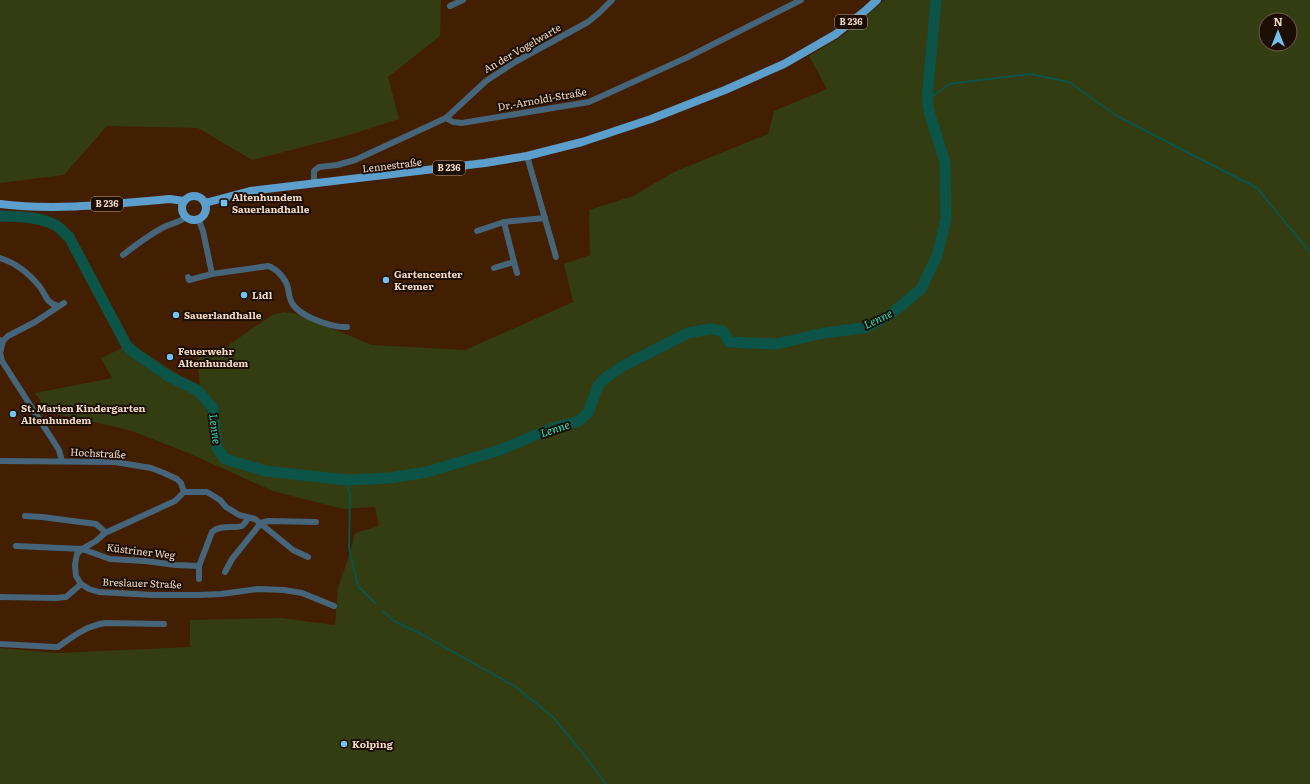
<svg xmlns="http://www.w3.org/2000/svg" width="1310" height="784" font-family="Literata,serif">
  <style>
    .green { fill: #343c12; fill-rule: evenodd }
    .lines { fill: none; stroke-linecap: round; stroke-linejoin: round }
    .stream { stroke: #0c5348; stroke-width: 2 }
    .river { stroke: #0c5348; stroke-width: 11 }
    .minor { stroke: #46657b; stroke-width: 6 }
    .major { stroke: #5c9ecc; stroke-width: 8 }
    .poi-dot { fill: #73c1f6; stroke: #1d0e03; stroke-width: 1.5 }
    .labels { text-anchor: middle; stroke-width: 4; stroke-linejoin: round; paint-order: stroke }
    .shield { fill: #1d0e03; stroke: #b19d8d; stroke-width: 1 }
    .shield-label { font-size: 9px; font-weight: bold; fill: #f1dac8 }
    .street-label { font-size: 10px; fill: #f1dac8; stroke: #1d0e03 }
    .poi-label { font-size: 10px; font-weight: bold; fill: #f1dac8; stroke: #1d0e03; text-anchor: start }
    .water-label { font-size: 11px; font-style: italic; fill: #23dfc5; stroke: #1d0e03 }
  </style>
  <rect width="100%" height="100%" fill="#421f00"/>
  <g class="green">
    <polygon points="0,0 441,0 440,36 388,77 399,119 346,136 252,160 198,128 107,126 64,175 0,183"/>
    <path d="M885,0H1310V784H0V648L58,653L190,647V620L281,618L335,625L338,587L347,562L355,533L379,526L375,507L343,509L273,491L186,452L129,430L48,412L35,393L112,378L101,358L131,344L195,385L200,384L197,358L227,350L230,344L272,315L284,312L297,314L372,345L465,350L573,302L564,264L590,255L589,210L633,196L674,172L768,134L774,111L827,89L809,56L841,37ZM1266,20H1290V44H1266Z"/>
  </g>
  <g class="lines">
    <g class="stream">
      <polyline points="927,100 950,84 964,82 1030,74 1069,82 1117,116 1257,188 1310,252"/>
      <polyline points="347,480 350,496 349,548 358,586 375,603"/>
      <polyline points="383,611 394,621 423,635 516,687 553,717 581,751 606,784"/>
    </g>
    <path class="river" d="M0,216C19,217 40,216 57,226C61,229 65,234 69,237L127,346L135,353L168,376L197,390L213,408L217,448L225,459L266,471L347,480L390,478L427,472L500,450L555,427L577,422L588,413L598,386L604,379L623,366L688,333L710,329L723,331L729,342L777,344L819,334L868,327L891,314L921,289L937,256L946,219L945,162L930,115L927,100L936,0"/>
    <g class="minor">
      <polyline points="450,6 463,0"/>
      <polyline points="446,118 486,81 515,62 588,22 599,13 612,0"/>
      <polyline points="527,156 556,257"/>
      <polyline points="314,184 314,171 319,167 337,165 355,160 446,118 453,122 462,123 589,102 688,57 801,0"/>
      <path d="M198,218L203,231L212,274L268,266C276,268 286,279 288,288C289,293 289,298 292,303C299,316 332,328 347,327"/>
      <polyline points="477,231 504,222 545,218"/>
      <path d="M123,255C137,244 150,234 166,226C173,223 180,222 186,217"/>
      <path d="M0,258C16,263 29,273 40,287C46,295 46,303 58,306"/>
      <polyline points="514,262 517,273"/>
      <polyline points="494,268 514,262 504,222"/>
      <polyline points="188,277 189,280 212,274"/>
      <polyline points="0,340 3,341 8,336 35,322 64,303"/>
      <polyline points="3,341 0,353 2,361 59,450 62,461"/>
      <polyline points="0,461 115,462 151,468 164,473 177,479 181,483 184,492"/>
      <polyline points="184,492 175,501 105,533 96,541 82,549 77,554 76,559 75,565 76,576 81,584 89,589 99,592 153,595 199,595 221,594 258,589 284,590 302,593 334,606"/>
      <polyline points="184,492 207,492 220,500 226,507 239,515 255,519 293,550 308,557"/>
      <polyline points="25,516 42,517 96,524 103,530 105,533"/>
      <polyline points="16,546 82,549 110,559 145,561 176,565 199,566"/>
      <polyline points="225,572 232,559 261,523 268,521 316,522"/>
      <path d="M199,579V566L212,532C221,524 232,529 242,526L245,523L248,518"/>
      <polyline points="0,597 56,598 66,597 81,584"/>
      <path d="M0,644L55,647H58C73,636 86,626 105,623L164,624"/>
    </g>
    <g class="major">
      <circle cx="194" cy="208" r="12"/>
      <polyline points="205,203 250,191 485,163 527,156 582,142 651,119 725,90 784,64 836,34 866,10 877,0"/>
      <path d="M0,204C56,211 114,204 170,199L184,201"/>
    </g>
  </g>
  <g class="poi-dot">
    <rect x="220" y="199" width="8" height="8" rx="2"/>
    <circle cx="386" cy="280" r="4"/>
    <circle cx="244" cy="295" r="4"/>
    <circle cx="176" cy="315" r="4"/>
    <circle cx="170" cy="357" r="4"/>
    <circle cx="13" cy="414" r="4"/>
    <circle cx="344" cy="744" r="4"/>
  </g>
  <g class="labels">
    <g class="shield">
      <rect x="835" y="15" width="32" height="14" rx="3"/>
      <rect x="433" y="161" width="32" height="14" rx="3"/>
      <rect x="91" y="197" width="32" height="14" rx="3"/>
    </g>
    <g class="shield-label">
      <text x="851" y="25">B 236</text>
      <text x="449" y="171">B 236</text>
      <text x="107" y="207">B 236</text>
    </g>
    <g class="street-label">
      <text transform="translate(522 48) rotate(-30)" y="4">An der Vogelwarte</text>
      <text transform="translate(542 99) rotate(-10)" y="4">Dr.-Arnoldi-Straße</text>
      <text transform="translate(392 165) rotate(-7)" y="4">Lennestraße</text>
      <text transform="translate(98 453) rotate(3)" y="4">Hochstraße</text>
      <text transform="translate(141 551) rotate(7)" y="4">Küstriner Weg</text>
      <text transform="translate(142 583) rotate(2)" y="4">Breslauer Straße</text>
    </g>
    <g class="poi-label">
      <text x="232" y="201">Altenhundem<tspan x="232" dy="12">Sauerlandhalle</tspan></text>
      <text x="394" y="278">Gartencenter<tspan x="394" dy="12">Kremer</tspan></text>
      <text x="252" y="299">Lidl</text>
      <text x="184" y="319">Sauerlandhalle</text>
      <text x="178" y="355">Feuerwehr<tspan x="178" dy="12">Altenhundem</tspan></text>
      <text x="21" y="412">St. Marien Kindergarten<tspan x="21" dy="12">Altenhundem</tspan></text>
      <text x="352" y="748">Kolping</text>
    </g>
    <g class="water-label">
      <text transform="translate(878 319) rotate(-26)" y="4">Lenne</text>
      <text transform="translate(215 429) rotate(83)" y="4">Lenne</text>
      <text transform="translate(555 429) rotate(-18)" y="4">Lenne</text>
    </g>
  </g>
  <g transform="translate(1278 32)"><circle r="19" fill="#1d0e03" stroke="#726052"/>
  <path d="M0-3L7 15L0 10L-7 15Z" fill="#73c1f6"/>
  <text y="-6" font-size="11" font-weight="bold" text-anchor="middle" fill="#f1dac8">N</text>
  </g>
</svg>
